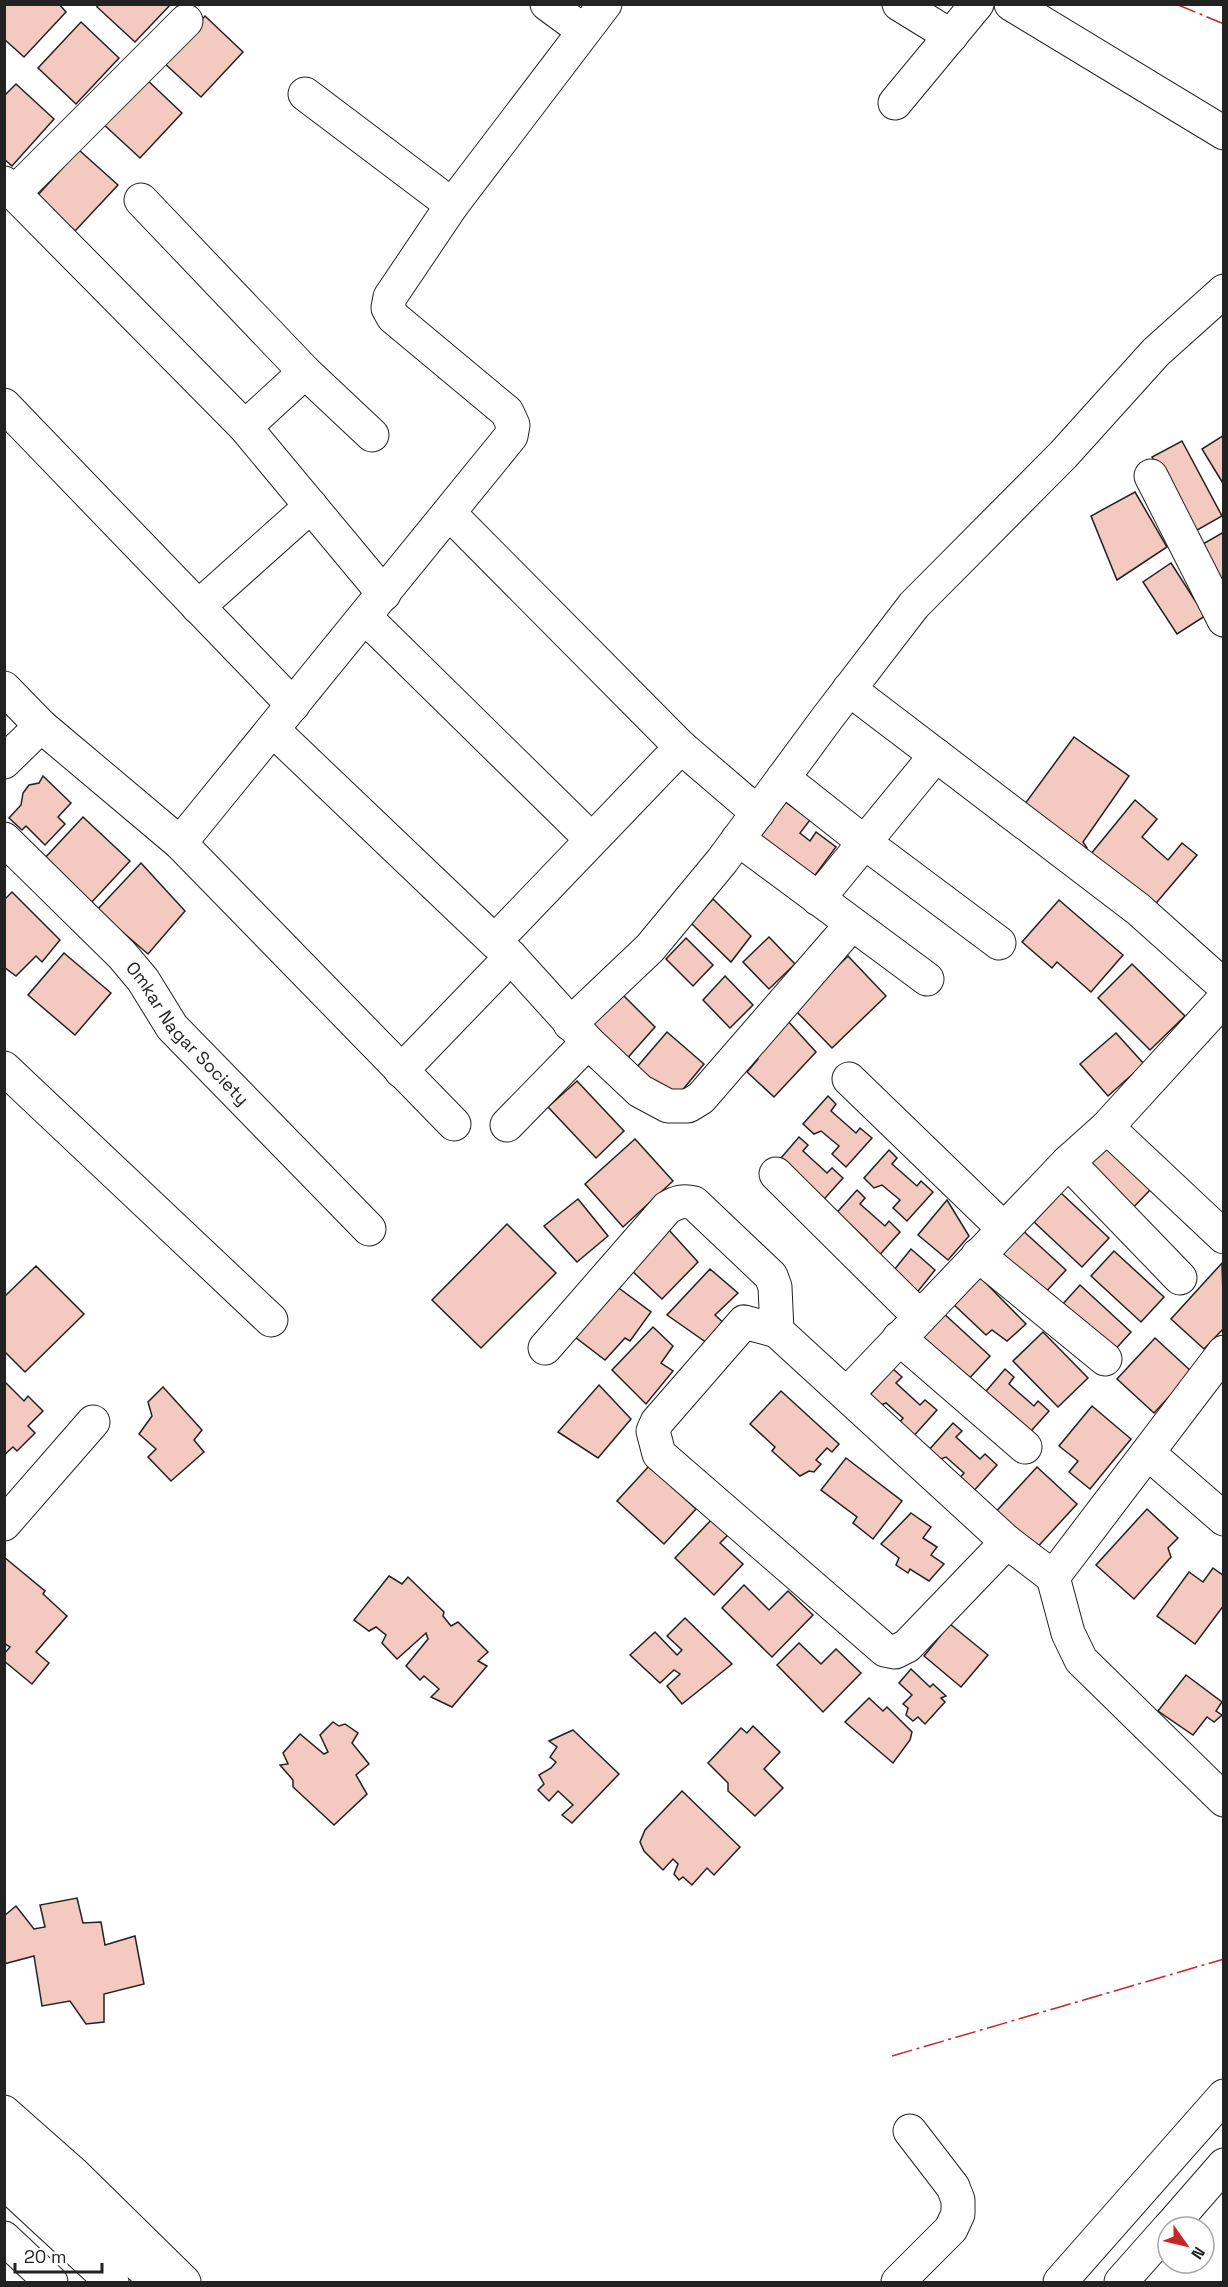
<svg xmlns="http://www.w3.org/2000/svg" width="1228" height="2287" font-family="'Space Grotesk',sans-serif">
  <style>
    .building { fill: #f3c9c0; stroke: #222; stroke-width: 1.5 }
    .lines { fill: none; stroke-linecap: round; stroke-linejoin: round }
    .minor-casing { stroke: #222; stroke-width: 35 }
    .major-casing { stroke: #222; stroke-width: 35 }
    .minor { stroke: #fff; stroke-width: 33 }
    .major { stroke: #fff; stroke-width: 33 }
    .power { stroke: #c62828; stroke-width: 1.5; stroke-dasharray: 21 4.5 3 4.5; stroke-linecap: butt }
    .labels { text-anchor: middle; stroke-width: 4.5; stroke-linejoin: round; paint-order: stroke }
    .street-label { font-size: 18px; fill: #222; stroke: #fff }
  </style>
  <rect width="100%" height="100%" fill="#fff"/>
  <g class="building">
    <polygon points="4,4 59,4 66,12 24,57 4,39"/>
    <polygon points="99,4 171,4 135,42 97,7"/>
    <polygon points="205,16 243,52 201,97 163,62"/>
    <polygon points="81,22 119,58 76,104 38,68"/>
    <polygon points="144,77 182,113 140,158 101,122"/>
    <polygon points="16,84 54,119 12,166 4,159 4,96"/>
    <polygon points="79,150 118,185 75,231 37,196"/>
    <polygon points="1224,435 1224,485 1202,449"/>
    <polygon points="1182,441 1222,516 1192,533 1152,457"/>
    <polygon points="1135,492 1167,547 1117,580 1091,516"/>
    <polygon points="1224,532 1224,584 1201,545"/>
    <polygon points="1171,563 1205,616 1177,634 1143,582"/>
    <polygon points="1074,737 1129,776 1083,842 1087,848 1080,858 1019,812"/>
    <polygon points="43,776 71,803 58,817 65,824 45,845 26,826 22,830 9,818 21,805 23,793 29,785 39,783"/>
    <polygon points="1135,800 1157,819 1142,837 1168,860 1182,843 1197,855 1152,908 1090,855"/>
    <polygon points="784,801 810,820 800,833 810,841 816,832 836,847 810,882 754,840"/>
    <polygon points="83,817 130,861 90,904 43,860"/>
    <polygon points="141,863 185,911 148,954 97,910"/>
    <polygon points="12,892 60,940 42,962 36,956 16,976 4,967 4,900"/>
    <polygon points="713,899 751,936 731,962 691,923"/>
    <polygon points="1059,900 1123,955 1091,992 1057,962 1052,968 1022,942"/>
    <polygon points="769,937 795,964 769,989 743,962"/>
    <polygon points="686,938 713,965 693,986 666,959"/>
    <polygon points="64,953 111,993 75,1035 28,995"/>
    <polygon points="848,956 886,996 832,1048 794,1009"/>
    <polygon points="1132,964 1185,1016 1150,1050 1098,998"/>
    <polygon points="725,976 753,1005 730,1028 703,1000"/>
    <polygon points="618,990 655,1027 623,1063 587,1023"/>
    <polygon points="786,1019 816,1052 774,1097 747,1072 758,1059 754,1055"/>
    <polygon points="667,1032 704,1064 675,1099 637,1067"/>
    <polygon points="1116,1033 1144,1064 1108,1096 1080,1064"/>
    <polygon points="577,1081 624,1131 596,1158 548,1107"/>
    <polygon points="828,1096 836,1104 831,1111 856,1133 860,1128 872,1138 846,1167 832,1154 839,1146 821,1131 814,1134 803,1124"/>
    <polygon points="799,1137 808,1145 803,1151 827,1173 832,1168 843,1178 817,1207 775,1165"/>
    <polygon points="635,1139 673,1181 623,1227 585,1184"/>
    <polygon points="1107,1144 1152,1188 1129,1212 1084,1167"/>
    <polygon points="889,1150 897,1158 892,1164 917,1186 921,1181 933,1192 907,1221 893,1208 900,1200 882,1185 874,1188 864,1178"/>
    <polygon points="857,1190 865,1198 860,1204 885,1226 889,1221 900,1232 875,1260 860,1248 867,1240 850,1224 842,1227 832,1218"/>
    <polygon points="1061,1193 1109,1238 1082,1267 1034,1222"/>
    <polygon points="578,1199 608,1236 577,1262 544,1226"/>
    <polygon points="947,1200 969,1236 948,1260 918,1235"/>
    <polygon points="507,1224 556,1273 481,1348 432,1300"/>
    <polygon points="1020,1228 1066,1270 1043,1295 997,1254"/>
    <polygon points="668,1229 698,1262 662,1299 631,1270"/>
    <polygon points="911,1249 935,1270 915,1295 890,1275"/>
    <polygon points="1114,1251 1164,1297 1141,1322 1091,1276"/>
    <polygon points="1222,1263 1224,1328 1204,1349 1171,1319"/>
    <polygon points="36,1266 84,1314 25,1372 4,1351 4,1297"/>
    <polygon points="710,1269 738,1293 715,1315 728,1327 710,1345 667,1315"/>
    <polygon points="977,1274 1026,1324 1007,1341 992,1330 986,1335 950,1301"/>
    <polygon points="612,1283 651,1312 630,1341 625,1338 605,1360 575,1337"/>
    <polygon points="1080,1285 1131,1332 1112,1353 1061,1306"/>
    <polygon points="941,1311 990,1356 965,1383 917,1338"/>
    <polygon points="653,1327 673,1346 661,1363 673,1371 646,1404 612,1370"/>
    <polygon points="1043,1332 1088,1378 1058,1407 1013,1361"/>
    <polygon points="1155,1338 1192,1372 1154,1413 1117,1379"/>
    <polygon points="893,1369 902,1377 896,1383 920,1405 925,1400 937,1410 911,1439 897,1426 903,1418 886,1403 879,1406 868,1397"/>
    <polygon points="1005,1369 1014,1377 1009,1384 1034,1406 1038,1401 1049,1411 1023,1440 981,1397"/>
    <polygon points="4,1381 24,1401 28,1396 43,1411 28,1426 35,1433 17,1451 13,1447 4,1455"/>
    <polygon points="599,1385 631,1419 598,1458 558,1432"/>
    <polygon points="163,1387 202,1430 194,1440 204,1452 171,1481 148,1457 156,1449 139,1434 152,1416 148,1402"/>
    <polygon points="781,1391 839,1444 832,1452 827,1448 816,1460 821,1464 814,1472 809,1471 800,1476 772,1451 775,1447 750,1424"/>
    <polygon points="1092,1406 1131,1439 1090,1489 1069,1472 1078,1461 1059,1446"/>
    <polygon points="953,1423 962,1431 956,1437 980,1459 985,1454 997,1465 971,1494 957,1481 964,1473 946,1457 938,1460 928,1451"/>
    <polygon points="846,1458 902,1501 873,1539 853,1523 857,1517 821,1490"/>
    <polygon points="649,1466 696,1509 664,1544 617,1501"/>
    <polygon points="1037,1467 1077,1504 1032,1553 992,1516"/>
    <polygon points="1147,1509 1178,1538 1168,1548 1171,1557 1134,1599 1096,1565"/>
    <polygon points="911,1513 931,1527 923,1538 937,1547 931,1555 944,1564 929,1581 910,1569 908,1573 896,1565 899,1558 881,1544"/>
    <polygon points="712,1519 728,1535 720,1543 743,1564 714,1595 675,1558"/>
    <polygon points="4,1557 45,1591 43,1594 67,1616 36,1652 49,1663 32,1684 4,1661 4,1654 10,1647 4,1643"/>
    <polygon points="1213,1568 1224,1576 1224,1605 1195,1644 1157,1616 1189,1572 1203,1582"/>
    <polygon points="389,1576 402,1584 408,1577 444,1612 443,1616 451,1626 458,1622 488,1652 478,1661 487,1666 452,1707 431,1697 439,1689 424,1676 420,1680 406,1666 428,1639 426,1633 397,1659 382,1643 386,1635 376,1627 369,1631 354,1620"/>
    <polygon points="744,1585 769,1610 788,1591 813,1615 772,1657 722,1608"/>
    <polygon points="685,1618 732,1664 682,1704 667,1686 680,1674 674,1670 660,1683 630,1655 655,1632 677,1655 682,1650 667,1636"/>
    <polygon points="950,1624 988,1655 961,1687 924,1656"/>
    <polygon points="799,1643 821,1664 836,1649 861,1673 823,1712 777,1665"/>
    <polygon points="911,1669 930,1687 933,1684 946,1696 941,1698 945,1702 925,1724 918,1717 913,1721 906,1715 908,1708 903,1704 912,1695 899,1683"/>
    <polygon points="1186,1675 1222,1702 1216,1711 1222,1715 1214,1722 1207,1717 1193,1735 1158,1711"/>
    <polygon points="869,1698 883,1711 887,1707 912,1732 910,1740 893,1763 845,1722"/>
    <polygon points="333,1722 339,1726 345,1724 358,1733 352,1743 369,1764 356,1775 367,1794 334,1825 293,1787 293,1780 280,1765 288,1764 283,1753 300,1734 324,1754 328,1752 320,1735"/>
    <polygon points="753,1726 780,1752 764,1769 783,1788 755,1816 728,1791 728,1783 708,1763 741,1728 747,1733"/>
    <polygon points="573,1730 619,1774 572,1823 562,1815 573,1805 558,1791 549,1801 538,1790 544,1784 539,1775 551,1768 556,1762 550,1757 557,1747 549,1741"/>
    <polygon points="682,1791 740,1847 714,1875 707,1868 692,1885 683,1877 679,1880 674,1874 678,1864 673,1859 663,1870 644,1851 640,1842 645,1830"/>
    <polygon points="77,1898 83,1923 101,1922 105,1945 135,1936 144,1984 104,1994 104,2022 86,2024 70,2001 42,2006 34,1956 4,1964 4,1916 16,1906 34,1929 45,1927 40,1905"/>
  </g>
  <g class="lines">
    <g class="minor-casing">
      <g id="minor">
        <polyline points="547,4 584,31"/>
        <polyline points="899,4 951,36"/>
        <polyline points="1011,4 1224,133"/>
        <polyline points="305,94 452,205"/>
        <polyline points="895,103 977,4"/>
        <polyline points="4,183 245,427 384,594"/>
        <polyline points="14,193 186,21"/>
        <polyline points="141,200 305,372 372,435"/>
        <polyline points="4,405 293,705"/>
        <polyline points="245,427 305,372"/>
        <polyline points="1151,476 1224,620"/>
        <polyline points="450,514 681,747 758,813"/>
        <polyline points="198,607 311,506"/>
        <polyline points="365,617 591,839"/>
        <polyline points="4,688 41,726"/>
        <polyline points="849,689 1138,909 1224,986"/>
        <polyline points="273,730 511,957 588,1042 640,1091 668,1106 688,1106 701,1098 852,924"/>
        <polyline points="4,762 41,726 180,843 454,1124"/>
        <polyline points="783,778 864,842 999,943"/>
        <path id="s1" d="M4,839L122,955L143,980L172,1027L369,1229"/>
        <polyline points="738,839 927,979"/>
        <polyline points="180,843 511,436 513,425 507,412 393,317 388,308 390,297 452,205 605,4"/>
        <polyline points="818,899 936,755"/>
        <polyline points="495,941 681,747"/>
        <polyline points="1224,999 1107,1127 1224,1237"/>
        <polyline points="570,1024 650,948 722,861 828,717 914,605 1063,455 1156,352 1224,291"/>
        <polyline points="4,1068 271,1320"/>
        <polyline points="401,1071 511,957"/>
        <polyline points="849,1079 1004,1229"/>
        <polyline points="507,1125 588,1042"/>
        <polyline points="1068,1162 1180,1278"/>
        <polyline points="776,1174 920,1317"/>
        <polyline points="978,1255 1105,1359"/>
        <polygon points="744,1322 777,1331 1007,1542 907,1646 895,1652 885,1650 659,1454 653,1431 657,1422"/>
        <polyline points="899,1338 1025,1447"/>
        <path d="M545,1348L667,1208C677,1202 683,1200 694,1203L771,1276L775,1287L777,1331"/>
        <polyline points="847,1394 1068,1162 1107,1127"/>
        <polyline points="1148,1453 1224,1519"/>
        <polyline points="4,1524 93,1422"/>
        <polyline points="1007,1542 1053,1577 1224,1352"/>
        <polyline points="1053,1577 1068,1633 1081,1660 1224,1800"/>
        <polyline points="4,2112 73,2173 184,2282"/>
        <polyline points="898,2282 951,2229 958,2214 958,2200 953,2187 910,2131"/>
      </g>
    </g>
    <g class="major-casing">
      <g id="major">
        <polyline points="4,2145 158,2282"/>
        <polyline points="4,2182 112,2282"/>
        <polyline points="1170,2227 1224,2165"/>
        <polyline points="4,2238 51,2282"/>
        <polyline points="1060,2282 1224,2096"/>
        <polyline points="1121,2282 1168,2229"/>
      </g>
    </g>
    <use href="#minor" class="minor"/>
    <use href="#major" class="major"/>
    <g class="power">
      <polyline points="1176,4 1224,24"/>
      <polyline points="892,2056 1224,1959"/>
    </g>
  </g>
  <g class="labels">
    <g class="street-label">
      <text dy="6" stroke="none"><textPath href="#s1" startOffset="268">Omkar Nagar Society</textPath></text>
    </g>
  </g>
  <rect width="1228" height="2287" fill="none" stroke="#222222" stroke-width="12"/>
  <g transform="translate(1186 2245) rotate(124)"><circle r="28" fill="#ffffff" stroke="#a7a7a7" stroke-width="1.5"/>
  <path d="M0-4.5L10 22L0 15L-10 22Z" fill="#c62828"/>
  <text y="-9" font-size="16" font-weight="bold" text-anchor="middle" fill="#222222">N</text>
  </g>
  <path d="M15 2263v9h87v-9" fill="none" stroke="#222222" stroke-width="3"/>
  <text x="24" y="2263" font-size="18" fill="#222222" stroke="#ffffff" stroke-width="4.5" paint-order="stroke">20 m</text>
</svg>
